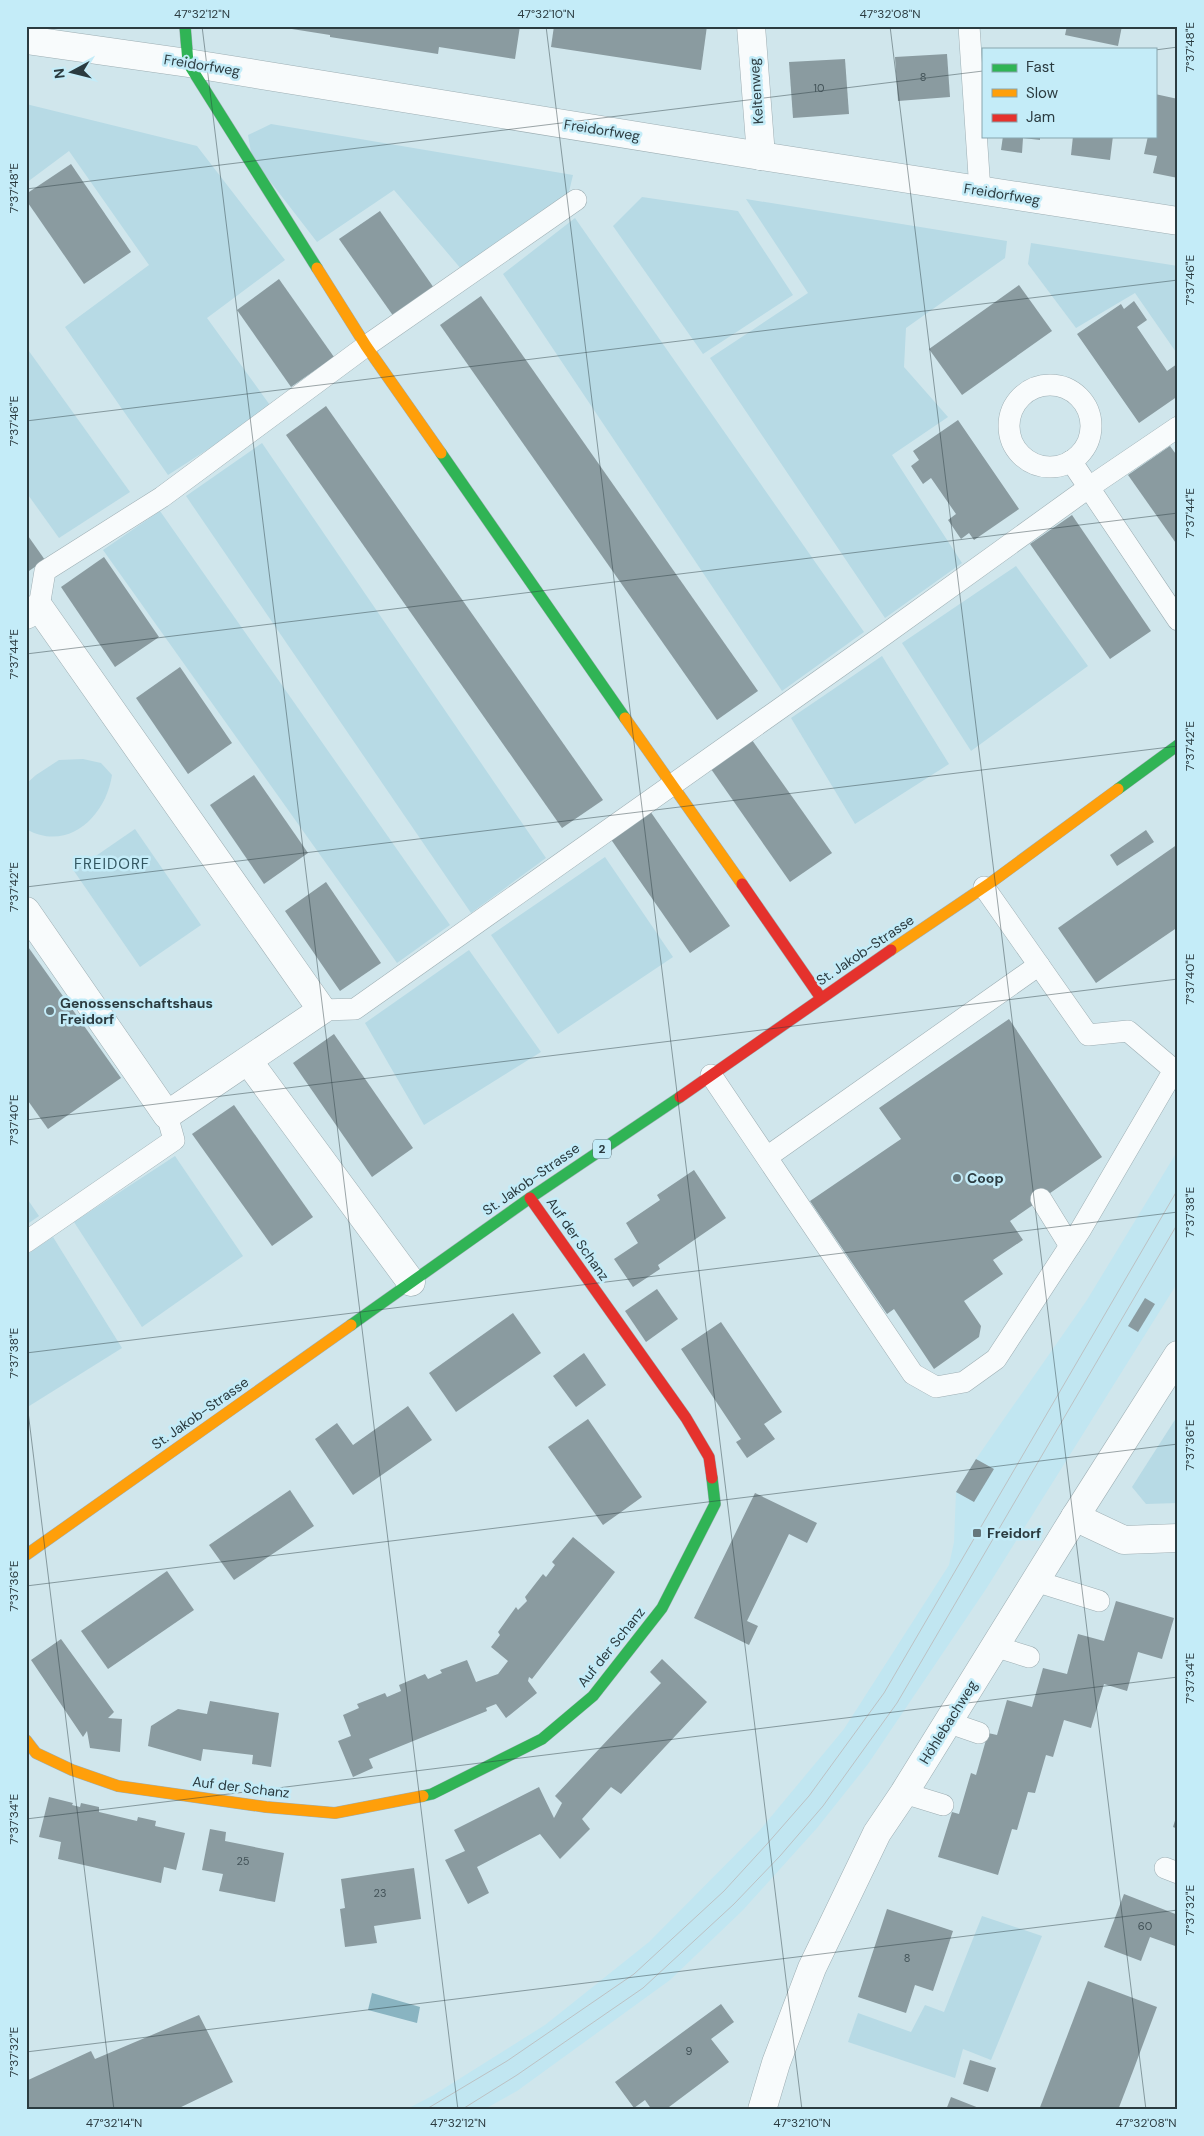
<svg xmlns="http://www.w3.org/2000/svg" width="1204" height="2136" font-family="'DM Sans',sans-serif">
  <style>
    .built { fill: #c1e6f1 }
    .green { fill: #b7dae5 }
    .water { fill: #89b4c1 }
    .building { fill: #8a9ba0 }
    .lines { fill: none; stroke-linecap: round; stroke-linejoin: round }
    .lane-casing { stroke: #9daeb3; stroke-width: 22 }
    .street-casing { stroke: #9daeb3; stroke-width: 29 }
    .fast-casing { stroke: #9daeb3; stroke-width: 12 }
    .slow-casing { stroke: #9daeb3; stroke-width: 12 }
    .jam-casing { stroke: #9daeb3; stroke-width: 12 }
    .lane { stroke: #f8fbfc; stroke-width: 21 }
    .street { stroke: #f8fbfc; stroke-width: 28 }
    .fast { stroke: #30b455; stroke-width: 11 }
    .slow { stroke: #ff9f0a; stroke-width: 11 }
    .jam { stroke: #e5322d; stroke-width: 11 }
    .tram { stroke: #bcc1c3; stroke-width: 1 }
    .ticks { fill: none; stroke: #2b3b40; stroke-width: 1; stroke-opacity: 0.45 }
    .poi-dot { fill: #65777c; stroke: #c4ecf8; stroke-width: 2 }
    .labels { text-anchor: middle; stroke-width: 5; stroke-linejoin: round; paint-order: stroke }
    .number-label { font-size: 11px; fill: #435358 }
    .shield { fill: #c4ecf8; stroke: #597077; stroke-width: 1 }
    .shield-label { font-size: 12px; font-weight: bold; fill: #2b3b40 }
    .street-label { font-size: 14px; fill: #2b3b40; stroke: #c4ecf8 }
    .poi-label { font-size: 14px; font-weight: bold; fill: #2b3b40; stroke: #c4ecf8; text-anchor: start }
    .neighbourhood-label { font-size: 15px; letter-spacing: 1px; fill: #335761; stroke: #c4ecf8 }
    .neatline { fill: none; stroke: #2b3b40; stroke-width: 2 }
    .ticks-label { font-size: 12px; text-anchor: middle; fill: #2b3b40 }
  </style>
  <rect width="100%" height="100%" fill="#d0e6ec"/>
  <polygon class="built" points="1178,1150 1178,1282 986,1589 868,1764 817,1828 743,1910 670,1980 517,2091 483,2110 405,2110 432,2096 545,2025 649,1942 760,1830 844,1729 949,1565 954,1542 956,1492 976,1459 1087,1300"/>
  <g class="green">
    <polygon points="26,104 197,146 285,260 207,318 272,408 168,475 65,327 149,265 69,151 26,183"/>
    <polygon points="271,124 573,175 567,200 462,270 394,190 317,242 252,158 248,135"/>
    <polygon points="642,197 738,211 793,295 703,354 613,226"/>
    <polygon points="746,199 1007,241 1005,258 906,328 904,367 948,417 892,455 962,563 885,618 710,358 808,293"/>
    <polygon points="575,218 864,632 782,691 503,274"/>
    <polygon points="1031,243 1178,266 1178,355 1135,293 1076,328 1028,264"/>
    <polygon points="26,347 130,492 59,538 26,492"/>
    <polygon points="262,443 546,858 471,913 186,496"/>
    <polygon points="160,511 450,925 397,963 103,550"/>
    <polygon points="1016,566 1088,666 971,751 902,643"/>
    <polygon points="882,656 949,764 855,824 791,718"/>
    <path d="M83,759L101,763L112,775C106,816 68,853 26,829V784L36,775L59,760Z"/>
    <polygon points="135,829 201,925 140,967 74,871"/>
    <polygon points="605,857 673,957 558,1034 491,935"/>
    <polygon points="469,950 541,1052 424,1125 365,1023"/>
    <polygon points="175,1156 243,1256 142,1327 74,1222"/>
    <polygon points="26,1197 39,1216 26,1225"/>
    <polygon points="53,1237 122,1348 26,1408 26,1255"/>
    <polygon points="1178,1415 1178,1503 1146,1504 1132,1487"/>
    <polygon points="982,1916 1042,1936 991,2060 963,2049 955,2078 848,2042 858,2013 911,2032 925,2005 944,2012"/>
  </g>
  <polygon class="water" points="372,1993 420,2007 417,2023 368,2010"/>
  <g class="building">
    <polygon points="293,26 520,26 515,59 439,47 438,54 330,37 330,35 292,29"/>
    <polygon points="554,26 707,26 701,70 551,47"/>
    <polygon points="1067,26 1122,26 1118,46 1065,35"/>
    <polygon points="947,54 950,97 898,101 895,57"/>
    <polygon points="845,59 849,114 793,118 789,62"/>
    <polygon points="1155,94 1178,99 1178,178 1153,173 1157,156 1144,154 1148,136 1155,136"/>
    <polygon points="1003,136 1040,136 1040,140 1023,138 1022,153 1001,150"/>
    <polygon points="1073,136 1113,136 1110,160 1071,155"/>
    <polygon points="71,164 131,252 84,284 26,200 26,194"/>
    <polygon points="380,211 434,288 394,317 339,239"/>
    <polygon points="279,279 334,357 291,387 237,310"/>
    <polygon points="1019,285 1052,331 962,395 929,349"/>
    <polygon points="481,296 758,691 717,720 440,325"/>
    <polygon points="1134,301 1147,320 1137,327 1167,371 1177,364 1178,365 1178,396 1139,423 1077,334 1121,304 1124,309"/>
    <polygon points="326,406 603,800 562,828 286,435"/>
    <polygon points="958,420 1019,509 974,540 969,533 961,539 948,520 956,514 931,478 923,484 911,466 919,460 913,451"/>
    <polygon points="1170,446 1178,457 1178,546 1128,475"/>
    <polygon points="1072,515 1151,631 1110,659 1030,544"/>
    <polygon points="26,533 45,560 26,573"/>
    <polygon points="104,557 159,637 115,667 61,587"/>
    <polygon points="180,667 232,743 188,774 136,698"/>
    <polygon points="752,740 832,853 790,882 711,769"/>
    <polygon points="254,775 308,853 264,884 210,805"/>
    <polygon points="650,811 730,926 690,953 610,838"/>
    <polygon points="1146,830 1154,842 1117,866 1110,855"/>
    <polygon points="1178,844 1178,927 1096,983 1058,928"/>
    <polygon points="326,882 381,963 340,991 285,911"/>
    <polygon points="26,944 121,1078 48,1129 26,1098"/>
    <polygon points="1009,1019 1102,1157 1010,1221 1023,1240 993,1260 1003,1274 964,1301 981,1326 979,1337 934,1369 894,1309 887,1314 810,1201 901,1139 879,1108"/>
    <polygon points="334,1034 413,1148 372,1177 293,1063"/>
    <polygon points="234,1105 313,1217 272,1246 192,1134"/>
    <polygon points="694,1170 726,1218 658,1265 660,1269 633,1287 614,1259 638,1243 626,1223 660,1200 657,1195"/>
    <polygon points="657,1289 678,1319 646,1342 625,1311"/>
    <polygon points="1145,1298 1155,1304 1138,1332 1128,1326"/>
    <polygon points="513,1313 541,1353 456,1412 429,1373"/>
    <polygon points="721,1322 782,1412 764,1424 775,1439 747,1458 736,1442 741,1439 681,1349"/>
    <polygon points="584,1353 606,1385 576,1407 553,1376"/>
    <polygon points="408,1406 432,1440 353,1495 315,1439 337,1423 353,1445"/>
    <polygon points="588,1419 642,1497 603,1525 548,1447"/>
    <polygon points="976,1459 994,1469 974,1502 956,1492"/>
    <polygon points="290,1490 314,1526 234,1580 209,1545"/>
    <polygon points="755,1493 817,1523 807,1543 789,1534 747,1621 758,1626 749,1645 694,1618"/>
    <polygon points="573,1537 615,1572 532,1679 529,1677 528,1681 537,1693 506,1718 496,1704 486,1708 487,1711 369,1759 373,1768 353,1777 338,1741 351,1736 343,1715 359,1708 357,1704 385,1693 387,1697 401,1691 399,1685 425,1674 428,1679 442,1673 440,1670 467,1660 476,1682 498,1674 508,1661 491,1647 500,1635 498,1632 516,1607 518,1610 527,1601 525,1597 543,1574 546,1577 555,1565 552,1562"/>
    <polygon points="167,1571 194,1610 108,1669 81,1631"/>
    <polygon points="1116,1601 1174,1618 1162,1659 1138,1652 1127,1691 1104,1684 1091,1728 1064,1720 1053,1757 1046,1755 1035,1793 1028,1792 1017,1830 1012,1829 998,1875 938,1857 952,1812 959,1814 971,1773 976,1775 988,1733 997,1735 1007,1700 1032,1707 1043,1668 1067,1674 1078,1634 1104,1641"/>
    <polygon points="61,1639 114,1712 108,1718 122,1719 120,1752 90,1748 87,1731 83,1737 31,1660"/>
    <polygon points="662,1659 707,1702 621,1794 611,1787 582,1819 590,1829 560,1859 540,1834 477,1867 489,1893 468,1904 445,1860 465,1851 454,1830 539,1787 554,1818 562,1803 555,1796 661,1683 650,1672"/>
    <polygon points="210,1701 279,1713 271,1767 252,1764 253,1755 203,1749 201,1761 148,1746 151,1726 178,1709 207,1714"/>
    <polygon points="49,1797 73,1803 72,1805 80,1807 81,1803 99,1807 99,1812 137,1821 138,1817 156,1821 155,1826 185,1833 176,1870 164,1867 161,1883 58,1859 61,1842 39,1837"/>
    <polygon points="1177,1814 1178,1814 1178,1829 1173,1827"/>
    <polygon points="210,1829 226,1832 225,1841 284,1853 275,1902 219,1891 223,1874 202,1870"/>
    <polygon points="414,1868 421,1919 374,1926 377,1943 345,1947 340,1909 345,1908 341,1879"/>
    <polygon points="1124,1894 1178,1915 1178,1947 1150,1937 1141,1961 1104,1947"/>
    <polygon points="887,1909 953,1931 933,1991 915,1985 906,2013 858,1997"/>
    <polygon points="1088,1981 1157,2007 1133,2071 1118,2110 1039,2110"/>
    <polygon points="721,2004 734,2022 711,2039 729,2062 665,2110 652,2110 645,2100 634,2108 615,2082"/>
    <polygon points="199,2015 233,2082 175,2110 26,2110 26,2081 91,2051 95,2059"/>
    <polygon points="970,2060 996,2068 988,2092 963,2084"/>
    <polygon points="951,2097 984,2110 946,2110"/>
  </g>
  <g class="lines">
    <g class="lane-casing">
      <g id="lane">
        <polyline points="969,26 980,191"/>
        <circle cx="1050" cy="426" r="41"/>
        <polyline points="1071,461 1178,620"/>
        <polyline points="39,607 45,571 162,497 366,346 576,200"/>
        <polyline points="322,1010 355,1009 884,635 1088,488 1178,427"/>
        <polyline points="711,1075 913,1374 936,1387 964,1382 996,1359 1081,1229 1174,1070 1128,1031 1088,1035 984,887"/>
        <polyline points="767,1157 1039,965"/>
        <polyline points="1041,1199 1070,1246"/>
        <polyline points="26,1242 174,1140 167,1115"/>
        <polyline points="1035,1581 1099,1601"/>
        <polyline points="994,1646 1029,1657"/>
        <polyline points="947,1722 979,1733"/>
        <polyline points="904,1793 943,1805"/>
        <polyline points="1165,1868 1178,1873"/>
      </g>
    </g>
    <g class="street-casing">
      <g id="street">
        <polyline points="751,26 761,156"/>
        <polyline points="26,40 188,63 761,156 1178,221"/>
        <polyline points="26,615 39,607 322,1010 167,1115 26,911"/>
        <polyline points="249,1062 411,1282"/>
        <polyline points="1075,1517 1124,1540 1178,1538"/>
        <polyline points="762,2110 776,2063 812,1968 877,1833 904,1793 1075,1517 1178,1355"/>
      </g>
    </g>
    <g class="fast-casing">
      <g id="fast">
        <polyline points="185,26 188,63 317,268"/>
        <polyline points="441,453 625,718"/>
        <polyline points="1118,789 1178,745"/>
        <polyline points="351,1325 530,1198 680,1097"/>
        <polyline points="423,1796 432,1794 542,1739 593,1696 662,1608 715,1504 712,1478"/>
      </g>
    </g>
    <g class="slow-casing">
      <g id="slow">
        <polyline points="317,268 366,346 441,453"/>
        <polyline points="625,718 742,884"/>
        <polyline points="891,950 993,881 1118,789"/>
        <polyline points="26,1555 351,1325"/>
        <polyline points="26,1740 36,1753 72,1770 118,1786 266,1807 335,1813 423,1796"/>
      </g>
    </g>
    <g class="jam-casing">
      <g id="jam">
        <polyline points="742,884 821,998"/>
        <polyline points="680,1097 891,950"/>
        <polyline points="530,1198 686,1418 709,1457 712,1478"/>
      </g>
    </g>
    <use href="#lane" class="lane"/>
    <use href="#street" class="street"/>
    <use href="#fast" class="fast"/>
    <use href="#slow" class="slow"/>
    <use href="#jam" class="jam"/>
    <g class="tram">
      <polyline points="425,2110 507,2061 634,1974 724,1891 767,1844 809,1796 884,1693 1178,1189"/>
      <polyline points="461,2110 517,2075 643,1988 734,1904 780,1856 823,1806 897,1703 1178,1223"/>
    </g>
  </g>
  <path class="ticks" d="M202,26L458,2110M546,26L802,2110M890,26L1146,2110M1155,50L1178,47M26,189L983,71M26,421L1178,280M26,654L1178,513M26,887L1178,746M26,1120L1178,979M26,1353L1178,1212M26,1395L114,2110M26,1586L1178,1444M26,1819L1178,1677M26,2052L1178,1910"/>
  <g class="poi-dot">
    <circle cx="50" cy="1011" r="5"/>
    <circle cx="957" cy="1178" r="5"/>
    <rect x="972" y="1528" width="10" height="10" rx="2.5"/>
  </g>
  <g class="labels">
    <g class="number-label">
      <text x="923" y="81">8</text>
      <text x="819" y="92">10</text>
      <text x="243" y="1865">25</text>
      <text x="380" y="1897">23</text>
      <text x="1145" y="1930">60</text>
      <text x="907" y="1962">8</text>
      <text x="689" y="2055">9</text>
    </g>
    <rect class="shield" x="593" y="1139.5" width="18" height="19" rx="4"/>
    <g class="shield-label">
      <text x="602" y="1153">2</text>
    </g>
    <g class="street-label">
      <text transform="translate(202 65) rotate(9)" y="5">Freidorfweg</text>
      <text transform="translate(756 91) rotate(-94)" y="5">Keltenweg</text>
      <text transform="translate(602 130) rotate(9)" y="5">Freidorfweg</text>
      <text transform="translate(1002 194) rotate(9)" y="5">Freidorfweg</text>
      <text transform="translate(865 950) rotate(-34)" y="5">St. Jakob-Strasse</text>
      <text transform="translate(531 1179) rotate(-35)" y="5">St. Jakob-Strasse</text>
      <text transform="translate(578 1239) rotate(55)" y="5">Auf der Schanz</text>
      <text transform="translate(200 1413) rotate(-35)" y="5">St. Jakob-Strasse</text>
      <text transform="translate(611 1647) rotate(-51)" y="5">Auf der Schanz</text>
      <text transform="translate(948 1722) rotate(-58)" y="5">Höhlebachweg</text>
      <text transform="translate(241 1787) rotate(7)" y="5">Auf der Schanz</text>
    </g>
    <g class="poi-label">
      <text x="60" y="1008">Genossenschaftshaus<tspan x="60" dy="16">Freidorf</tspan></text>
      <text x="967" y="1183">Coop</text>
      <text x="987" y="1538">Freidorf</text>
    </g>
    <g class="neighbourhood-label">
      <text x="112" y="869">FREIDORF</text>
    </g>
  </g>
  <rect width="1204" height="2136" fill="none" stroke="#c4ecf8" stroke-width="55"/>
  <rect x="982" y="48" width="175" height="90" fill="#c4ecf8" stroke="#87a5ae"/>
  <rect x="992" y="64" width="25" height="8" fill="#30b455" stroke="#87a5ae"/>
  <text x="1026" y="72" font-size="15" fill="#2b3b40">Fast</text>
  <rect x="992" y="89" width="25" height="8" fill="#ff9f0a" stroke="#87a5ae"/>
  <text x="1026" y="98" font-size="15" fill="#2b3b40">Slow</text>
  <rect x="992" y="114" width="25" height="8" fill="#e5322d" stroke="#87a5ae"/>
  <text x="1026" y="122" font-size="15" fill="#2b3b40">Jam</text>
  <g transform="translate(72 72) rotate(263)" stroke="#c4ecf8" stroke-width="4" paint-order="stroke">
  <path d="M0-4L9 19L0 12L-9 19Z" fill="#2b3b40"/>
  <text y="-8" font-size="14" font-weight="bold" text-anchor="middle" fill="#2b3b40">N</text>
  </g>
  <rect x="28" y="28" width="1148" height="2080" class="neatline"/>
  <g class="ticks-label">
    <text x="202" y="18">47°32'12"N</text>
    <text x="546" y="18">47°32'10"N</text>
    <text x="890" y="18">47°32'08"N</text>
    <text transform="translate(1190 47) rotate(-90)" y="4">7°37'48"E</text>
    <text transform="translate(14 188) rotate(-90)" y="4">7°37'48"E</text>
    <text transform="translate(1190 280) rotate(-90)" y="4">7°37'46"E</text>
    <text transform="translate(14 421) rotate(-90)" y="4">7°37'46"E</text>
    <text transform="translate(1190 513) rotate(-90)" y="4">7°37'44"E</text>
    <text transform="translate(14 654) rotate(-90)" y="4">7°37'44"E</text>
    <text transform="translate(1190 746) rotate(-90)" y="4">7°37'42"E</text>
    <text transform="translate(14 887) rotate(-90)" y="4">7°37'42"E</text>
    <text transform="translate(1190 979) rotate(-90)" y="4">7°37'40"E</text>
    <text transform="translate(14 1120) rotate(-90)" y="4">7°37'40"E</text>
    <text transform="translate(1190 1212) rotate(-90)" y="4">7°37'38"E</text>
    <text transform="translate(14 1353) rotate(-90)" y="4">7°37'38"E</text>
    <text transform="translate(1190 1445) rotate(-90)" y="4">7°37'36"E</text>
    <text transform="translate(14 1586) rotate(-90)" y="4">7°37'36"E</text>
    <text transform="translate(1190 1678) rotate(-90)" y="4">7°37'34"E</text>
    <text transform="translate(14 1819) rotate(-90)" y="4">7°37'34"E</text>
    <text transform="translate(1190 1910) rotate(-90)" y="4">7°37'32"E</text>
    <text transform="translate(14 2052) rotate(-90)" y="4">7°37'32"E</text>
    <text x="114" y="2127">47°32'14"N</text>
    <text x="458" y="2127">47°32'12"N</text>
    <text x="802" y="2127">47°32'10"N</text>
    <text x="1146" y="2127">47°32'08"N</text>
  </g>
</svg>
